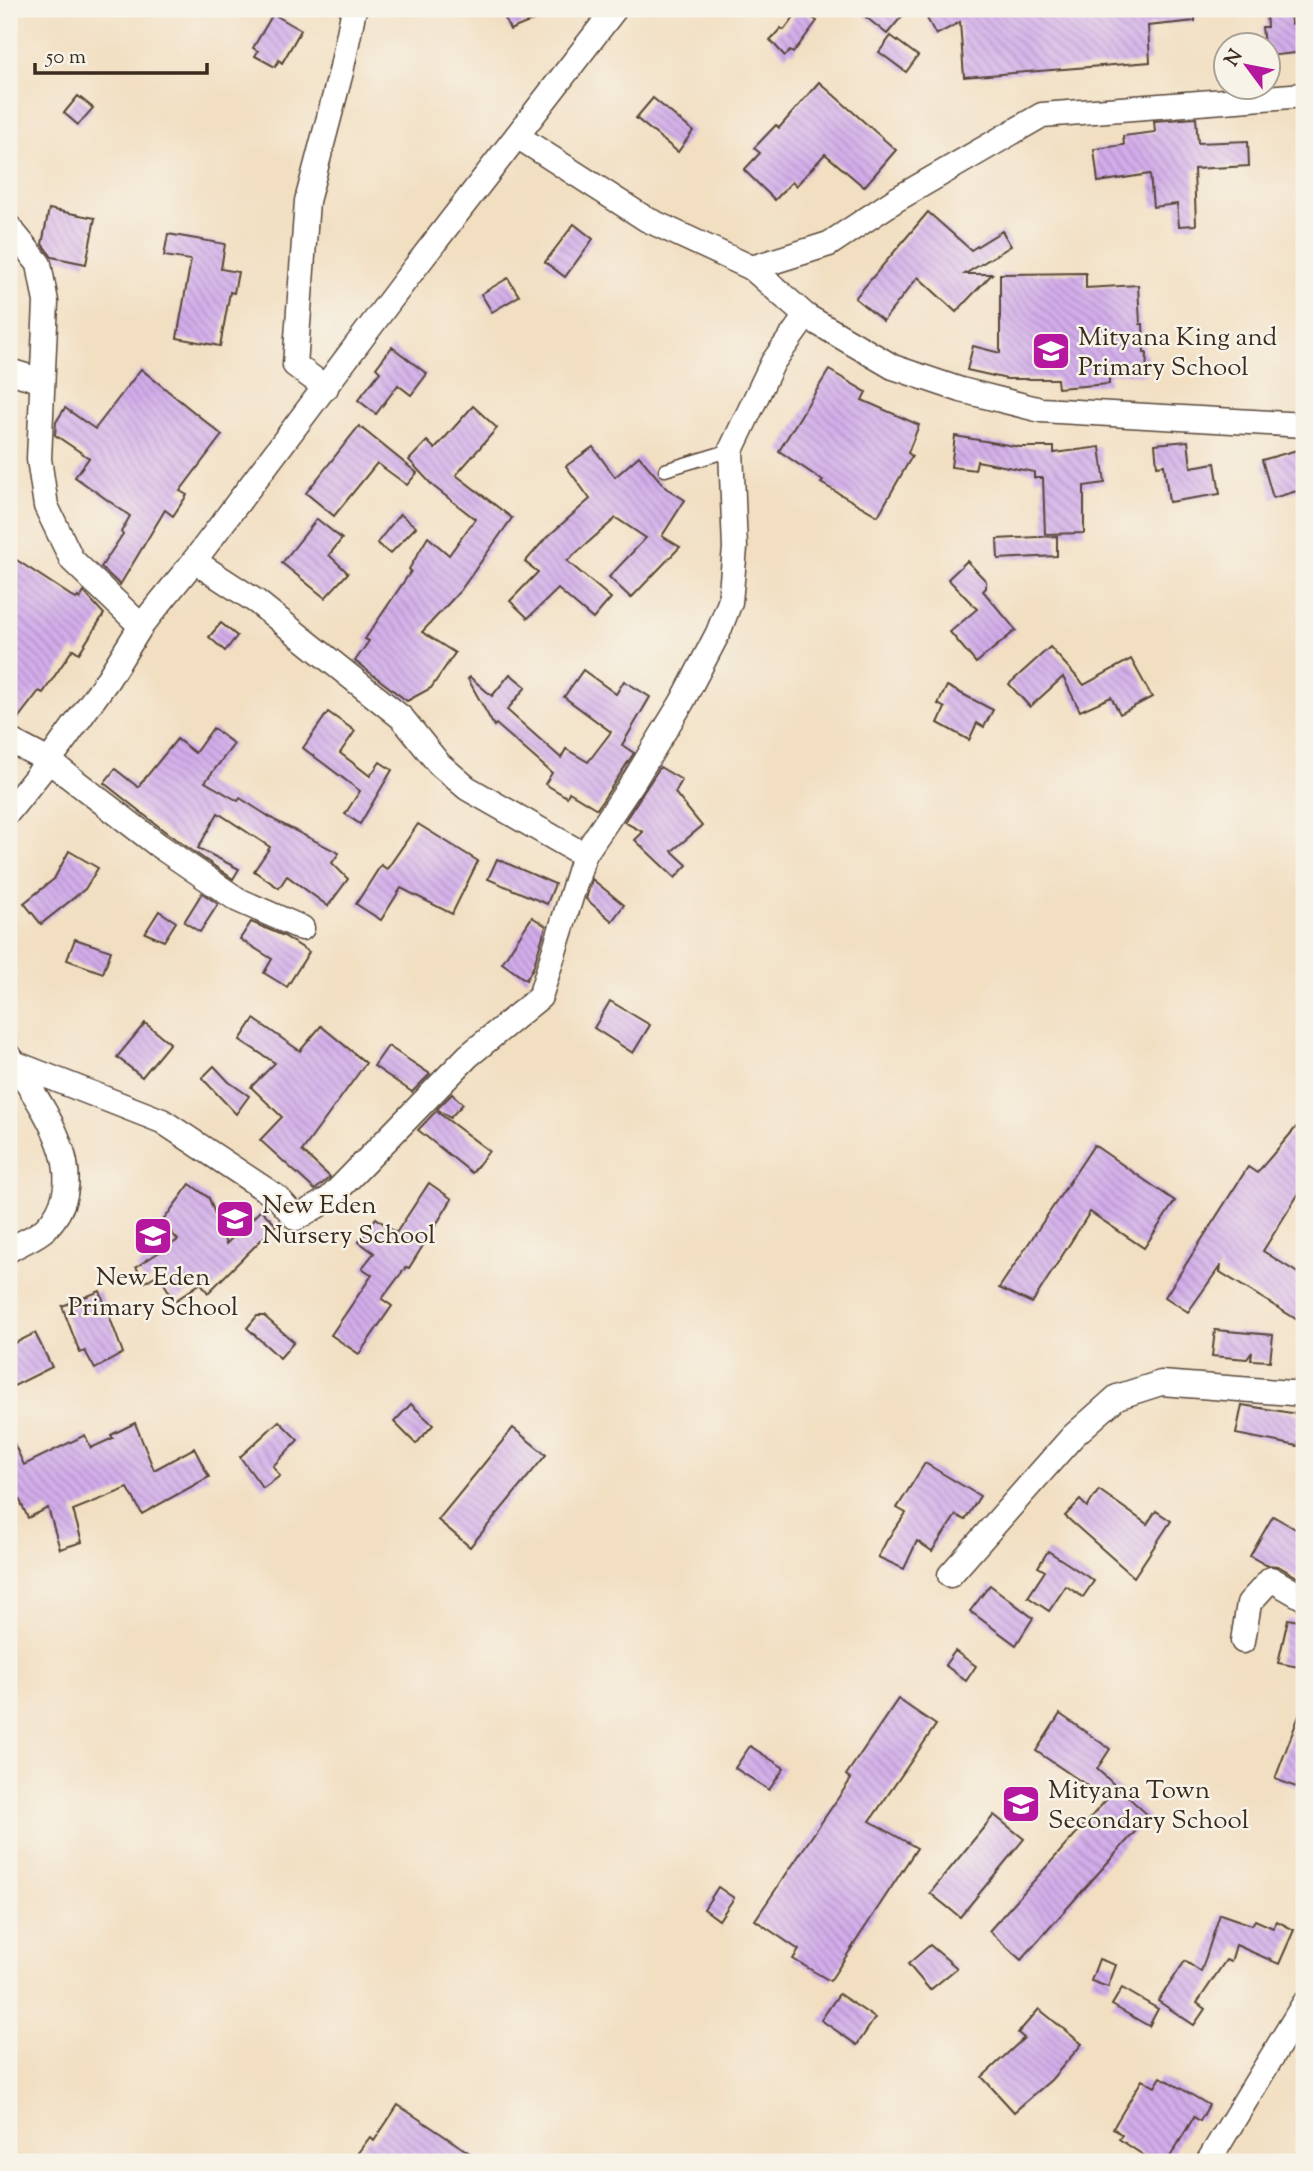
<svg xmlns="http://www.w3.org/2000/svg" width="1313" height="2171" font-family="'Sorts Mill Goudy',serif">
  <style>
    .building { fill: url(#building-back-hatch) }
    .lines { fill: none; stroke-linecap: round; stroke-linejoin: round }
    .lane-casing { stroke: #564537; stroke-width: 15 }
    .street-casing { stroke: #564537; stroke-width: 27 }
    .lane { stroke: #fff; stroke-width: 12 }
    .street { stroke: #fff; stroke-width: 24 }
    .labels { text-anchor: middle; stroke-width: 5; stroke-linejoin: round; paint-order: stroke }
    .poi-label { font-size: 26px; fill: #3b2a1e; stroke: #f7f3e8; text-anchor: start }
  </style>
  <defs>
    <pattern id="building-back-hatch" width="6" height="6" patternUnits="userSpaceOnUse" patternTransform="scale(1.75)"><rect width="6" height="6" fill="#d3adeb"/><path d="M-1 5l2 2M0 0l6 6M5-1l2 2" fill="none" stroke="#ac8dbe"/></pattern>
  </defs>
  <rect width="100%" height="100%" fill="#f7f3e8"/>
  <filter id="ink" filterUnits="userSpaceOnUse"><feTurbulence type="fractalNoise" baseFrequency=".0143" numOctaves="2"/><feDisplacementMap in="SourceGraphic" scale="14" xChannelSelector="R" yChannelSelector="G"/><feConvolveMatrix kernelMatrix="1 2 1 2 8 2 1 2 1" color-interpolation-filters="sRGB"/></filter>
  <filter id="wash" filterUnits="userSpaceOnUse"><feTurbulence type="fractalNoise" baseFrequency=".00686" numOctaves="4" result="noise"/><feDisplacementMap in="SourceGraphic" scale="28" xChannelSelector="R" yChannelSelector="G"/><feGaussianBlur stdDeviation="1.57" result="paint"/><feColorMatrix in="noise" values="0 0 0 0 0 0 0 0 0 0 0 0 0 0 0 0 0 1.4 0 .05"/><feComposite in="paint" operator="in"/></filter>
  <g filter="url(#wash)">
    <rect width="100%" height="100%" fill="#f2dfc2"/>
    <g id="blocks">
      <g class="building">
        <polygon points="501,9 560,9 510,30"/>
        <polygon points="800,9 817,21 793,53 790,51 785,56 770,40 781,28 784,30"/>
        <polygon points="856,9 908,9 887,34"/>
        <polygon points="922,9 1195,9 1195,21 1148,26 1150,62 964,77 960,22 936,35"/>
        <polygon points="1266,9 1290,9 1291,24 1304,23 1304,52 1268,56 1268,46 1264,46 1262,27 1267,27"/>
        <polygon points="273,14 301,30 282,63 279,60 275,67 255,56 258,51 253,48"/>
        <polygon points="891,36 918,56 906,72 879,52"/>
        <polygon points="819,82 896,150 864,187 825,154 796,186 792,182 775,200 744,170 760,153 754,148 776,125 779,128"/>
        <polygon points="78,96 93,108 78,125 64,113"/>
        <polygon points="653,98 693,131 678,152 636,118"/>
        <polygon points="1196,118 1198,143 1248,141 1249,166 1194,169 1196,225 1179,226 1177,204 1153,207 1150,174 1098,182 1094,149 1124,145 1123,136 1155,132 1154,121"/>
        <polygon points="49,209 95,218 86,264 52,257 42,244"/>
        <polygon points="928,212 971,250 1002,231 1011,246 965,274 992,274 956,312 918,277 883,321 855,298"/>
        <polygon points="574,224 593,239 565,277 545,262"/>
        <polygon points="168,234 225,244 221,269 238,272 234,293 230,292 220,346 177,338 191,260 164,256"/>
        <polygon points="1086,273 1086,288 1138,285 1140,324 1143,324 1144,353 1147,353 1146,375 1109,373 1109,384 1058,388 1057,379 1007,379 967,370 973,346 1000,353 1000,274"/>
        <polygon points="508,278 519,296 492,312 481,294"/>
        <polygon points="392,347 427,374 411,395 398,385 376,414 358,400 380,372 376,368"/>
        <polygon points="141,369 222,435 180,491 187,495 173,516 165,510 120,585 101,567 123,534 121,532 130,516 75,477 89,458 55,435 56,422 65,408 95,429"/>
        <polygon points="829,370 866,392 862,400 919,425 908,453 912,456 878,516 821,483 823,481 779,451"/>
        <polygon points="473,406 497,428 456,475 512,518 460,591 422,632 455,653 431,688 407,701 355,661 369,641 365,639 411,571 409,569 428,537 449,555 475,519 433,486 409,460 427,441 435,449"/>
        <polygon points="359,426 417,473 407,485 377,463 334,516 306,493"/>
        <polygon points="955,436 1020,447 1054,447 1054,453 1100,447 1105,483 1084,486 1084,533 1045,534 1043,478 1034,478 1034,472 977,461 975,470 951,467"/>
        <polygon points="1188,441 1191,467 1215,463 1220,494 1169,502 1164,465 1157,466 1155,444"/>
        <polygon points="593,447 615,477 639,456 666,488 685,500 662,536 680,547 631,598 609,577 646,538 616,518 567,561 611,598 593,619 558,589 528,618 510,601 538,572 525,562 545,539 590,499 566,466"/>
        <polygon points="1297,450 1304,474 1304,489 1273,498 1262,460"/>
        <polygon points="400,514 416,527 390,554 377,543"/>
        <polygon points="317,519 342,539 329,555 348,573 325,598 282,563"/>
        <polygon points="1057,536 1057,556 998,559 997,539"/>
        <polygon points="9,555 76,599 78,597 80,599 84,592 104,614 79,653 73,649 43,693 39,691 12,726 9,725"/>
        <polygon points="967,561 986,581 986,588 983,591 1016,630 976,663 950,632 977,609 948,579"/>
        <polygon points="221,623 237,636 225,651 209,637"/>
        <polygon points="1050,647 1084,685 1131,659 1152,697 1120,714 1111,697 1080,711 1063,677 1030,707 1009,684"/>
        <polygon points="583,670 616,694 624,681 650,697 622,745 634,753 597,809 569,792 567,797 545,784 552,773 496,724 494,726 468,679 470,677 492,696 510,674 526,687 507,710 561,758 566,749 588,762 611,732 564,697"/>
        <polygon points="947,686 993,710 984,727 977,723 969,740 938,723 945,708 938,704"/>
        <polygon points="328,712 355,731 340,753 370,776 380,762 392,770 360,824 345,814 360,791 303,748"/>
        <polygon points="213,728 234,744 205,782 238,801 240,798 276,821 339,853 332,863 348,879 328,906 287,876 279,888 254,871 270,847 218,813 198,848 239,869 233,879 167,833 104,783 115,769 138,787 177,739 195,753"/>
        <polygon points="660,767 682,780 675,793 702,826 672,851 687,865 675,878 635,840 643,832 624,822"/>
        <polygon points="418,824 478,861 452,914 401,888 381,920 356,904 381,865 387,869"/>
        <polygon points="69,851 98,868 85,889 41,924 24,903 54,879"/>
        <polygon points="497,859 555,884 547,904 488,879"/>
        <polygon points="592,879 624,905 612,921 586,899"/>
        <polygon points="202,893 218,904 200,932 184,922"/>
        <polygon points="159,911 176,922 164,941 145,933"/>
        <polygon points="532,917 546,926 533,968 526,980 502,963"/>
        <polygon points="251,922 284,936 309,952 287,987 264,973 272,959 240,939"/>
        <polygon points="75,939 111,951 103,973 67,960"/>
        <polygon points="610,1001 650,1025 633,1053 594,1028"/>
        <polygon points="254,1019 300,1051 321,1026 366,1063 302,1151 330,1177 315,1190 260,1140 282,1117 251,1087 275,1063 240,1040"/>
        <polygon points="145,1023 170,1043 142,1077 117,1057"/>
        <polygon points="388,1046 430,1074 412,1092 374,1066"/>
        <polygon points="214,1066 229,1082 249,1096 236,1114 202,1078"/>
        <polygon points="452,1094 463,1104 450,1118 437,1109"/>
        <polygon points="436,1111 489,1151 472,1173 418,1130"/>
        <polygon points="1304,1118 1304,1185 1263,1251 1304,1277 1304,1324 1220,1272 1221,1265 1188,1312 1165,1297 1248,1167 1257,1173"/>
        <polygon points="1094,1145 1175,1201 1144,1248 1090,1212 1032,1303 999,1288"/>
        <polygon points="429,1183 452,1199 409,1268 406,1267 382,1299 392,1306 359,1354 331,1335 372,1275 362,1268 374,1253 359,1242 376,1218 396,1233"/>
        <polygon points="190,1184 209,1198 226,1244 261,1210 276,1225 208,1293 201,1283 175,1301 158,1274 145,1282 136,1267 178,1240 162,1222"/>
        <polygon points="100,1291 123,1353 95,1369 85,1351 80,1353 62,1306"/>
        <polygon points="257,1316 264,1316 294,1342 280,1358 247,1328"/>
        <polygon points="1215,1330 1273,1335 1270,1361 1251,1360 1252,1352 1247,1359 1212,1356"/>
        <polygon points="35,1333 52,1367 14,1386 9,1376 9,1346"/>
        <polygon points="411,1404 433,1425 416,1444 394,1422"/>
        <polygon points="1242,1405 1304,1415 1298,1446 1236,1434"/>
        <polygon points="279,1421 298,1440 273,1466 280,1476 263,1488 240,1457"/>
        <polygon points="135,1423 154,1470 194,1448 209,1477 142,1514 128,1488 73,1510 82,1542 60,1549 48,1508 28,1518 17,1494 9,1498 9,1433 24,1465 85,1435 91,1448 113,1438 111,1435"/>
        <polygon points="513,1428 546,1455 470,1547 438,1520"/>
        <polygon points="925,1463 980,1496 965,1520 956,1515 932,1551 917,1541 904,1569 878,1557 887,1540 906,1513 897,1508"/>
        <polygon points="1099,1490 1147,1524 1156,1511 1171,1521 1134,1577 1065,1516 1080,1500 1087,1507"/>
        <polygon points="1273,1516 1304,1534 1304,1581 1278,1566 1266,1565 1250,1556"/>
        <polygon points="1048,1551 1094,1581 1083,1597 1066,1586 1049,1611 1028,1597 1045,1571 1038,1567"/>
        <polygon points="990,1585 1033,1618 1016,1645 970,1611"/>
        <polygon points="1288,1619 1304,1622 1304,1668 1278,1663"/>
        <polygon points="955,1651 976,1666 966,1681 945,1665"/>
        <polygon points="898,1699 936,1725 870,1821 917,1848 830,1981 793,1959 799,1950 755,1920 851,1779 846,1775"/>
        <polygon points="1303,1705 1304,1786 1298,1782 1296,1787 1275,1779"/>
        <polygon points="1060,1714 1110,1749 1097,1769 1149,1816 1021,1960 989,1931 1107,1799 1036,1751"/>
        <polygon points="750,1746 784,1768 769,1790 735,1768"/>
        <polygon points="994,1815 1024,1839 960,1917 930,1893"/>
        <polygon points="718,1887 734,1898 719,1920 704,1909"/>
        <polygon points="1220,1914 1252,1925 1255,1920 1273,1928 1277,1921 1294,1930 1279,1964 1236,1945 1231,1962 1226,1960 1197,2003 1205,2009 1194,2025 1158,2001 1185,1961 1201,1972"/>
        <polygon points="930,1945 957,1968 930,1990 908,1964"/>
        <polygon points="1099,1959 1116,1965 1108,1987 1091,1981"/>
        <polygon points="1122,1988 1158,2009 1149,2026 1112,2005"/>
        <polygon points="839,1994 875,2018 857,2045 821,2020"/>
        <polygon points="1039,2009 1082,2044 1051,2080 1014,2112 982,2077 1024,2038 1018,2033"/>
        <polygon points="1161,2077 1209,2105 1200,2121 1194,2117 1167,2162 1154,2162 1119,2139 1122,2135 1113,2128 1142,2080 1155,2087"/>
        <polygon points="398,2105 483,2162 351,2162 370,2137 374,2141"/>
      </g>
    </g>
  </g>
  <g filter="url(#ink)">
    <use href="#blocks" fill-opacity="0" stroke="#564537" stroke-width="2"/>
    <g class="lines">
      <g class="lane-casing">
        <polyline id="lane" points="665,470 731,450"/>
      </g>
      <g class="street-casing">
        <g id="street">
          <polyline points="517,136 646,219 752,268 829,244 897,199 1042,115 1304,95"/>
          <polyline points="9,227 39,264 46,302 39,459 46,506 72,560 141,626"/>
          <polyline points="806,316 893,367 961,390 1041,410 1304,425"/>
          <polyline points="9,371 42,381"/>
          <polyline points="326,388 295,365 307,201 341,72 354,9"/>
          <polyline points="9,740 49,761 158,845 238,900 302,928"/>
          <polyline points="9,811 49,761 108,679 141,626 194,561 410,274 615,9"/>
          <polyline points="584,855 635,779 682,702 718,633 730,602 735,548 731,450 773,362 806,316 752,268"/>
          <polyline points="14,1063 162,1121 278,1198 296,1218 329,1199 468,1056 540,997 584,855 467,788 439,764 402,718 257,602 194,561"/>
          <path d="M9,1250C20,1243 37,1237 46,1228C97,1176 41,1106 11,1058"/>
          <polyline points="950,1575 1073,1436 1117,1397 1161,1383 1304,1394"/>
          <polyline points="1243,1641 1249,1603 1271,1579 1304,1598"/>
          <polyline points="1208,2162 1304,2004"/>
        </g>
      </g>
      <use href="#lane" class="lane"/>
      <use href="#street" class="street"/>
    </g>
  </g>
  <defs>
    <g id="school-square" transform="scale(2.0125)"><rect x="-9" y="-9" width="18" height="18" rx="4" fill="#b5179e" stroke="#f7f3e8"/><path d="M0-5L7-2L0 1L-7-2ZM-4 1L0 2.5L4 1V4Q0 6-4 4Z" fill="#fff"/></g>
  </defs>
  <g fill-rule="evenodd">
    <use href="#school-square" x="1051" y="351"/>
    <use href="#school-square" x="235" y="1219"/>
    <use href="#school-square" x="153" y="1236"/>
    <use href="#school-square" x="1021" y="1804"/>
  </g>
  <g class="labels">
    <g class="poi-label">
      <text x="1078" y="345">Mityana King and<tspan x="1078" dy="30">Primary School</tspan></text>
      <text x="262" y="1213">New Eden<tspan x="262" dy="30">Nursery School</tspan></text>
      <text x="153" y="1285" text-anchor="middle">New Eden<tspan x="153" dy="30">Primary School</tspan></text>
      <text x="1048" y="1798">Mityana Town<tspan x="1048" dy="30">Secondary School</tspan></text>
    </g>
  </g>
  <rect width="1313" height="2171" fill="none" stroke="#f7f3e8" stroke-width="35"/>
  <g transform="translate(1247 66) rotate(302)"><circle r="33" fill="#f7f3e8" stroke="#aca397" stroke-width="2"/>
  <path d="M0-5L12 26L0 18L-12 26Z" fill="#b5179e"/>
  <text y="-10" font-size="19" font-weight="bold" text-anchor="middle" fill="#3b2a1e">N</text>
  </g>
  <path d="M35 63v10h172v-10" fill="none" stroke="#3b2a1e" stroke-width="3.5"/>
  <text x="46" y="63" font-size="21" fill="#3b2a1e" stroke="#f7f3e8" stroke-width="5" paint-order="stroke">50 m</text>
</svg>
